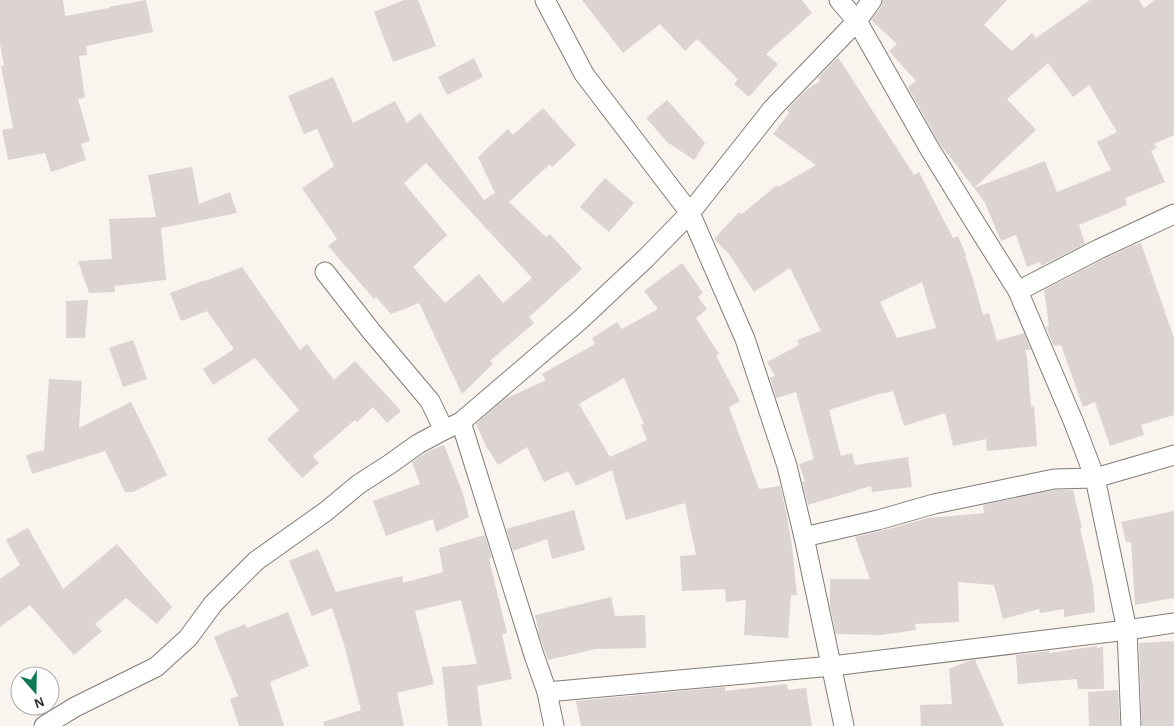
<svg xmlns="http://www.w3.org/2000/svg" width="1174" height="726" font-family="'Alegreya Sans',sans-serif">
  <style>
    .building { fill: #dcd3d3; fill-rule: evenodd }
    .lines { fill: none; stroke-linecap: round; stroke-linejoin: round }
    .street-casing { stroke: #827c78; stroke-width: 21 }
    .street { stroke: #fff; stroke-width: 19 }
  </style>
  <rect width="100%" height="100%" fill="#faf4ef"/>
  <g class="building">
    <polygon points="0,0 63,0 65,16 109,8 109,7 146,0 153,32 86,46 87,55 79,56 85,98 78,99 90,141 81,144 86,160 51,172 45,153 8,160 2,130 13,128 1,66 4,65 0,44"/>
    <polygon points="404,0 418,0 436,46 393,62 374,12"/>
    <polygon points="582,0 802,0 812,13 766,54 778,64 749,97 734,84 738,79 697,39 685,51 660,24 623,53"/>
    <polygon points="883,0 1007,0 984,25 1012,51 1032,33 1036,38 1090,0 1139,0 1144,8 1155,0 1174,0 1174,135 1154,144 1157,148 1151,151 1165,182 1125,198 1127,205 1079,225 1085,244 1041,266 1040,262 1027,267 1016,235 1001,241 985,203 974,188 1045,161 1057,192 1111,170 1097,142 1117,132 1089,85 1073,97 1048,63 1007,99 1036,130 974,188 939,143 908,87 916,81 889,51 897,44 871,20 881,7"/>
    <path d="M838,57L914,175L919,172L953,238L958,236L966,255L965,256L972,276L983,315L989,313L997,341L1024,333L1031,350H1025L1027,357L1031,407L1034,406L1037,446L987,451L986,439L953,446L945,413L904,426L893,391L882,394V393L829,410L841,456L852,453L855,465L908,457L912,487L872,492L871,486L808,505L802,482L805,481L799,464L814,459L796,392L776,398L770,378L775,376L767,362L799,345L797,340L821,331L790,268L754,292L729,254L714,239L739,212L742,214L777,185L778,187L816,165L773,134L789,113L787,110L806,90L820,81L818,78ZM922,282L936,328L897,338L880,302Z"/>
    <polygon points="474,58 483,77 447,95 438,77"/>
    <path d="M333,77L353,123L395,101L407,123L420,113L484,200L495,193L478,157L508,129L513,135L543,108L576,145L552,167L550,164L509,202L546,237L550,234L582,269L529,317L534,323L490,361L493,364L462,394L419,303L391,314L376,297L374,299L328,246L337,239L302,188L334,166L317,129L304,134L288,96ZM426,163L532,278L503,303L479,274L445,303L413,267L447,235L404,183Z"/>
    <polygon points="667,100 705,143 694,160 667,142 646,118"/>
    <polygon points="192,167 199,204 230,192 237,213 161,228 166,280 115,286 115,292 89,293 78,261 112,259 109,219 156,217 148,175"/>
    <polygon points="605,178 634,203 609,232 580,207"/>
    <polygon points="1141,243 1174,338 1174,415 1141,425 1144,435 1110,446 1095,402 1083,407 1061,345 1054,346 1046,327 1049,326 1044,290 1104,259 1132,246"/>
    <path d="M682,263L703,293L698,297L707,309L696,318L719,354L716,356L740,401L729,407L759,489L780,486L786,511L792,546L797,595H791L788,638L744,635L746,600L726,602L725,589L682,591L680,556L696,555L685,503L626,520L612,470L576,486L568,471L544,482L527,447L498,465L486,446L476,424L505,399L546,380L542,374L595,344L592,338L617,322L622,329L658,309L644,291ZM624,378L644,424L641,425L647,440L610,457L579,404Z"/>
    <polygon points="242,267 300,350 307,344 334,380 355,361 401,411 387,423 373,407 357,422 355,420 313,456 319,463 302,478 267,439 299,410 255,358 213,385 203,369 234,349 207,311 181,321 170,293 205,280 205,281"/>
    <polygon points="88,300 85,338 66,338 66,301"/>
    <polygon points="133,340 147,379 123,387 109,348"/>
    <polygon points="49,379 82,381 79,428 131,402 167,475 133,492 125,492 105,451 32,474 26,455 44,450"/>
    <polygon points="444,445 462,491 469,517 436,532 433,519 386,536 373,501 420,484 412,462 429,451"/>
    <polygon points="1055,490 1073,490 1082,528 1080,528 1093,585 1095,612 1064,617 1064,609 1040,613 1039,609 1003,619 994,585 958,582 959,622 915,624 916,630 881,635 836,634 830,607 830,579 870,579 855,537 881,531 928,518 984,513 983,505"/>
    <polygon points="574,510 585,550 552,559 547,539 513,551 506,529"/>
    <polygon points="1174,511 1174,598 1135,605 1131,542 1126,542 1121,522"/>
    <polygon points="28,528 63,589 117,544 172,607 157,624 126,598 95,624 102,631 74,655 30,605 0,627 0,579 20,565 6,540"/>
    <polygon points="485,535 492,558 489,559 507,633 502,634 512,679 477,686 482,726 448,726 442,667 477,664 461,600 415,611 434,684 397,693 404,726 324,726 323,722 361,710 345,648 332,608 312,616 289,561 318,549 336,592 402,576 403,583 443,572 439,548"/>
    <polygon points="611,597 615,616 645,615 646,648 596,649 548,660 539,634 535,615"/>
    <polygon points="288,612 309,666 270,682 284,726 239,726 230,699 238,696 214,637 245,624 247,628"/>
    <polygon points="1174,641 1174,726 1142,726 1139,643"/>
    <polygon points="1097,646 1097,648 1103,647 1104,689 1078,689 1077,679 1018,684 1016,655 1049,651 1049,653"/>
    <polygon points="975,660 1004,726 921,726 920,705 952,704 949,669 968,661"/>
    <polygon points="787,684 788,690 806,688 812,726 581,726 576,701 725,687 725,691"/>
    <polygon points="1118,690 1120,726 1089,726 1088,692"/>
  </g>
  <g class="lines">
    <g class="street-casing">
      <g id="street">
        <polyline points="545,0 584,74 690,213 745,339 787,466 804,537 844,726"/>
        <polyline points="839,0 857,21 928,146 977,226 1018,291 1074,423 1095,478 1127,630 1131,726"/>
        <polyline points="325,272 371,331 430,401 444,430 461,422 579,321 646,258 690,213 773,108 857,21 872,0"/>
        <polyline points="1018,291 1099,249 1174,214"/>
        <polyline points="461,422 534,655 547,692 554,726"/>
        <polyline points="804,537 878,520 934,504 1054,479 1095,478 1174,455"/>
        <polyline points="547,692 832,666 1127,630 1174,623"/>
        <polyline points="44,726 75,707 156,667 188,638 213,604 256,561 325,512 359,484 390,464 418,444 444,430"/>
      </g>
    </g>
    <use href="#street" class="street"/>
  </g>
  <g transform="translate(35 691) rotate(160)"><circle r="24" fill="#ffffff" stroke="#adacab"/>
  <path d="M0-4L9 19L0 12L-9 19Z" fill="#0e7a55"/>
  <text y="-8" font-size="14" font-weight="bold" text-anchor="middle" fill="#322f2d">N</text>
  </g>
</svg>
